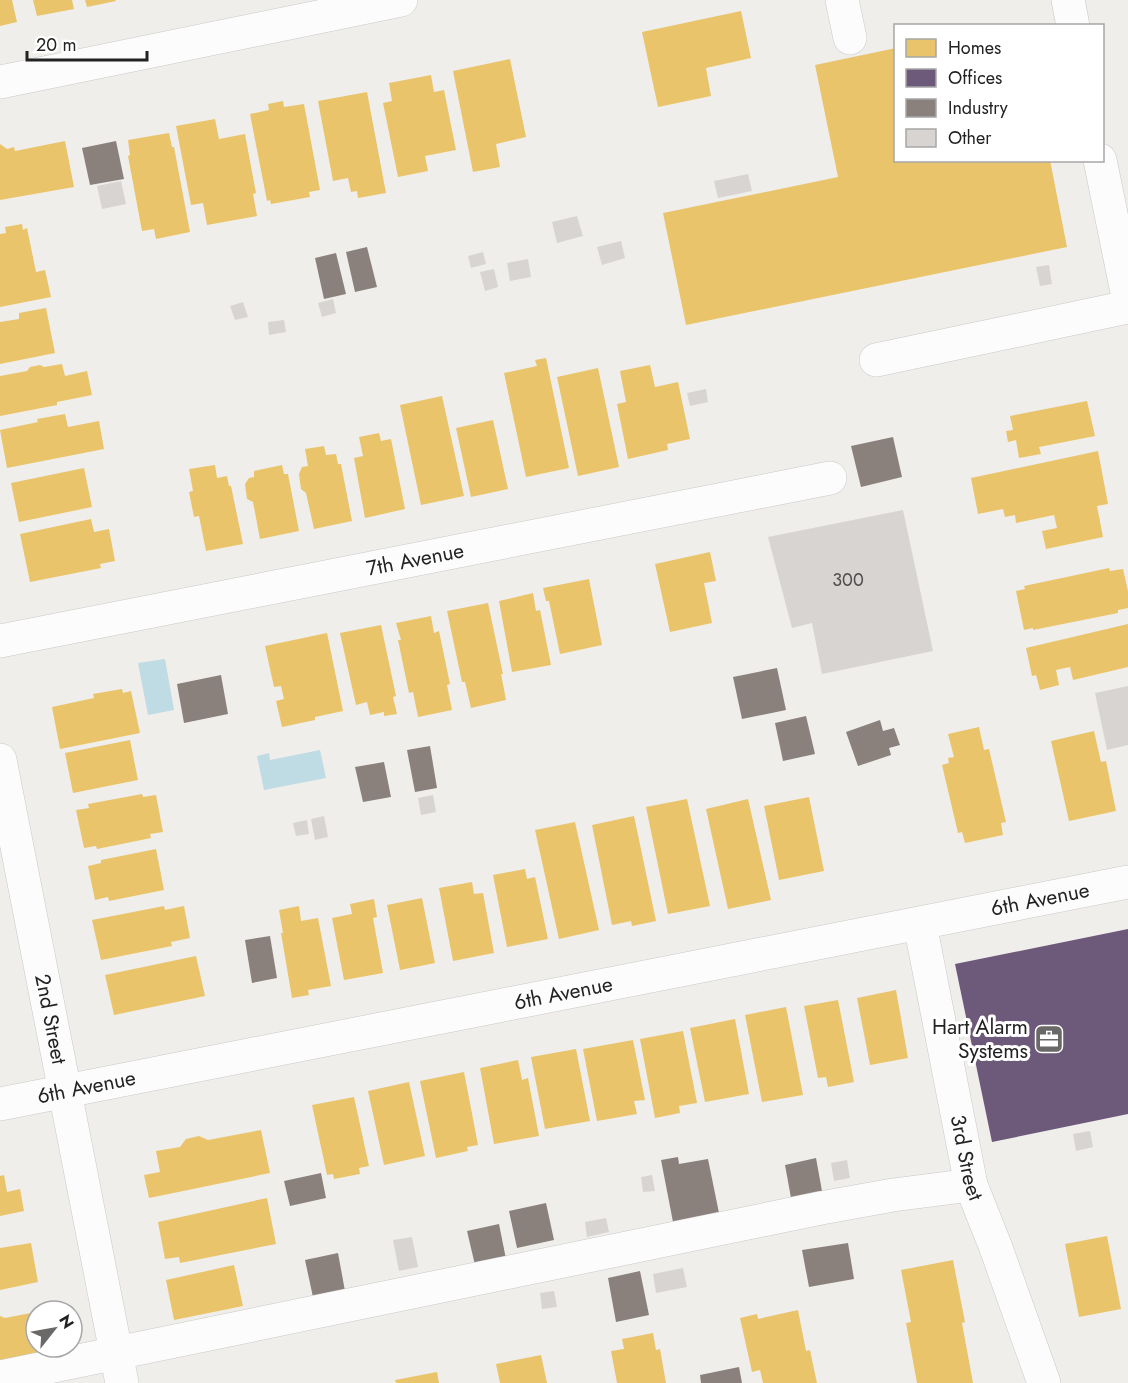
<svg xmlns="http://www.w3.org/2000/svg" width="1128" height="1383" font-family="Jost,sans-serif">
  <style>
    .water { fill: #bfdbe3 }
    .homes { fill: #e9c46a }
    .offices { fill: #6d597a }
    .industry { fill: #8a817c }
    .building { fill: #d7d4d2 }
    .lines { fill: none; stroke-linecap: round; stroke-linejoin: round }
    .minor-casing { stroke: #c9c8c7; stroke-width: 34 }
    .minor { stroke: #fdfcfc; stroke-width: 33 }
    .labels { text-anchor: middle; stroke-width: 6; stroke-linejoin: round; paint-order: stroke }
    .number-label { font-size: 18px; fill: #4f4e4e }
    .street-label { font-size: 21px; fill: #222; stroke: #fff }
    .poi-label { font-size: 21px; fill: #222; stroke: #fff; text-anchor: end }
  </style>
  <rect width="100%" height="100%" fill="#f0eeeb"/>
  <g class="water">
    <polygon points="165,659 174,710 148,715 138,663"/>
    <polygon points="320,750 326,778 264,790 257,756 269,753 270,760"/>
  </g>
  <g class="homes">
    <polygon points="0,0 12,0 17,22 0,26"/>
    <polygon points="33,0 72,0 74,9 37,16"/>
    <polygon points="85,0 115,0 116,1 87,7"/>
    <polygon points="741,11 751,58 706,68 711,96 658,107 642,32"/>
    <polygon points="896,48 896,160 1050,160 1067,247 686,325 663,213 838,177 815,65"/>
    <polygon points="510,59 526,137 496,144 500,167 473,172 453,71"/>
    <polygon points="431,75 434,92 444,90 456,150 425,156 428,171 398,177 383,103 392,101 389,83"/>
    <polygon points="367,92 386,193 358,198 357,191 351,192 348,178 333,181 318,101"/>
    <polygon points="283,101 284,107 304,104 320,190 309,192 310,197 271,204 270,200 267,201 250,114 269,110 268,104"/>
    <polygon points="215,119 219,139 245,134 256,193 253,194 257,216 207,225 203,203 191,205 176,126"/>
    <polygon points="169,133 172,147 174,147 190,232 156,239 154,229 142,231 128,156 130,155 128,140"/>
    <polygon points="65,141 74,187 0,200 0,144 7,149 14,147 15,151"/>
    <polygon points="22,224 23,230 27,228 36,272 45,270 51,297 0,307 0,234 6,233 5,227"/>
    <polygon points="46,308 55,353 0,364 0,322 19,319 19,313"/>
    <polygon points="546,358 569,468 526,477 504,373 537,366 535,360"/>
    <polygon points="62,364 65,376 87,371 92,395 57,402 57,405 0,416 0,376 27,371 30,367 40,365 44,367"/>
    <polygon points="650,365 655,387 678,382 690,439 667,444 668,450 628,459 617,404 626,402 620,371"/>
    <polygon points="598,368 619,467 578,476 557,377"/>
    <polygon points="442,396 464,496 421,505 400,405"/>
    <polygon points="1087,401 1095,436 1039,447 1041,454 1019,458 1016,440 1008,442 1006,431 1013,430 1010,416"/>
    <polygon points="65,414 68,427 99,421 104,449 7,468 0,430 38,422 37,419"/>
    <polygon points="493,420 508,489 471,497 456,428"/>
    <polygon points="379,433 381,441 391,439 405,509 365,518 354,458 363,456 359,437"/>
    <polygon points="324,446 326,455 336,454 338,464 341,464 352,521 314,529 306,493 301,489 299,474 302,467 308,466 305,449"/>
    <polygon points="1098,451 1108,504 1097,506 1103,537 1046,549 1042,531 1057,528 1054,515 1016,523 1015,515 1005,517 1003,509 978,514 971,478"/>
    <polygon points="215,465 217,478 227,476 229,486 231,486 243,544 206,551 199,516 194,517 189,492 193,491 189,469"/>
    <polygon points="282,465 284,474 288,474 299,531 260,539 253,502 247,499 245,484 249,478 254,477 254,471"/>
    <polygon points="84,468 92,507 19,522 11,483"/>
    <polygon points="91,519 94,532 109,529 115,561 100,564 101,568 30,582 20,534"/>
    <polygon points="710,552 716,581 704,583 712,623 670,632 655,564"/>
    <polygon points="1109,568 1110,571 1123,569 1128,591 1128,608 1118,610 1118,613 1033,630 1033,628 1024,630 1016,591 1025,589 1024,586"/>
    <polygon points="589,579 602,645 560,654 549,601 546,601 543,588"/>
    <polygon points="533,593 536,611 540,610 551,665 512,672 499,601"/>
    <polygon points="488,603 503,674 501,674 506,700 471,708 465,682 462,682 447,611"/>
    <polygon points="431,616 434,633 439,631 450,684 447,685 452,710 418,717 413,692 409,693 398,640 401,640 396,623"/>
    <polygon points="1128,624 1128,667 1073,680 1070,667 1056,670 1059,685 1040,690 1036,675 1032,676 1026,648"/>
    <polygon points="381,625 396,696 393,697 397,714 384,716 384,712 370,715 367,702 356,705 340,633"/>
    <polygon points="327,633 343,711 315,717 315,720 282,727 276,701 284,699 281,686 274,687 265,646"/>
    <polygon points="122,689 123,693 131,691 140,733 60,749 52,707 94,698 93,694"/>
    <polygon points="979,727 984,750 989,749 1006,822 1001,823 1003,835 965,843 962,832 958,833 942,765 949,763 948,758 954,757 948,734"/>
    <polygon points="1094,731 1101,762 1106,761 1116,811 1069,821 1051,741"/>
    <polygon points="130,740 138,780 73,793 65,753"/>
    <polygon points="142,794 143,797 156,795 163,832 150,834 151,838 97,849 96,846 84,848 76,810 89,808 88,804"/>
    <polygon points="809,797 824,871 779,880 764,806"/>
    <polygon points="687,799 710,906 668,914 646,807"/>
    <polygon points="748,799 771,900 728,909 706,809"/>
    <polygon points="634,816 656,921 632,926 631,921 612,925 592,825"/>
    <polygon points="575,822 599,930 559,939 535,830"/>
    <polygon points="156,849 164,890 109,901 108,897 95,900 88,866 101,863 101,860"/>
    <polygon points="525,869 527,879 535,877 548,939 507,947 493,875"/>
    <polygon points="472,882 474,894 483,893 494,953 453,961 439,888"/>
    <polygon points="422,898 435,963 400,970 387,905"/>
    <polygon points="374,899 377,917 373,918 383,973 344,980 332,918 352,914 350,904"/>
    <polygon points="164,906 165,910 184,906 190,938 171,942 172,946 101,960 92,920"/>
    <polygon points="299,906 301,921 318,918 331,986 308,990 309,995 292,998 281,933 283,933 279,910"/>
    <polygon points="196,956 205,996 114,1015 105,975"/>
    <polygon points="896,990 908,1058 870,1065 857,998"/>
    <polygon points="838,1000 854,1082 828,1087 826,1077 818,1078 804,1006"/>
    <polygon points="786,1007 803,1095 762,1102 745,1015"/>
    <polygon points="735,1019 749,1094 705,1102 690,1028"/>
    <polygon points="683,1031 697,1103 679,1106 680,1113 655,1118 640,1039"/>
    <polygon points="633,1040 645,1100 634,1101 637,1114 597,1121 583,1049"/>
    <polygon points="576,1049 590,1121 545,1129 531,1057"/>
    <polygon points="518,1060 522,1080 528,1078 539,1136 494,1144 480,1068"/>
    <polygon points="464,1072 478,1145 467,1147 468,1151 436,1158 420,1081"/>
    <polygon points="409,1082 425,1156 384,1165 368,1091"/>
    <polygon points="354,1097 369,1166 359,1168 360,1174 334,1179 333,1174 327,1175 312,1105"/>
    <polygon points="261,1130 270,1173 149,1198 144,1175 160,1172 156,1151 180,1147 186,1139 199,1136 208,1140"/>
    <polygon points="4,1175 7,1192 20,1189 24,1211 0,1216 0,1176"/>
    <polygon points="267,1198 276,1244 180,1263 179,1257 165,1259 158,1222"/>
    <polygon points="1107,1236 1121,1309 1079,1317 1065,1244"/>
    <polygon points="31,1243 38,1282 0,1290 0,1248"/>
    <polygon points="953,1260 965,1322 962,1323 973,1383 917,1383 906,1323 911,1322 901,1270"/>
    <polygon points="234,1265 243,1306 174,1320 166,1280"/>
    <polygon points="798,1310 806,1351 810,1350 817,1383 763,1383 760,1370 752,1372 740,1318 757,1314 758,1319"/>
    <polygon points="36,1312 36,1347 52,1347 53,1350 0,1360 0,1316 5,1318"/>
    <polygon points="653,1333 656,1350 660,1349 666,1383 617,1383 611,1351 624,1349 622,1339"/>
    <polygon points="541,1355 547,1383 500,1383 496,1364"/>
    <polygon points="437,1372 439,1383 396,1383 395,1380"/>
  </g>
  <polygon class="offices" points="1128,929 1128,1114 992,1142 955,964"/>
  <g class="industry">
    <polygon points="116,141 124,179 90,185 82,148"/>
    <polygon points="367,247 377,287 355,292 346,252"/>
    <polygon points="336,253 346,294 324,299 315,258"/>
    <polygon points="893,437 902,477 861,487 851,446"/>
    <polygon points="777,668 786,710 742,719 733,677"/>
    <polygon points="221,675 228,714 184,723 177,684"/>
    <polygon points="806,716 815,754 783,761 775,723"/>
    <polygon points="880,720 883,731 894,728 900,745 889,748 891,755 858,766 846,732"/>
    <polygon points="430,746 437,788 415,792 407,750"/>
    <polygon points="384,762 391,797 363,802 355,767"/>
    <polygon points="270,936 277,978 252,983 245,940"/>
    <polygon points="678,1157 679,1164 708,1159 719,1213 673,1222 661,1160"/>
    <polygon points="816,1158 822,1191 791,1198 785,1165"/>
    <polygon points="321,1173 326,1198 290,1206 284,1181"/>
    <polygon points="546,1203 554,1240 517,1248 509,1211"/>
    <polygon points="499,1224 506,1259 475,1265 467,1231"/>
    <polygon points="848,1243 854,1279 809,1287 802,1250"/>
    <polygon points="338,1253 345,1291 313,1297 305,1260"/>
    <polygon points="640,1271 649,1315 616,1322 608,1278"/>
    <polygon points="739,1367 742,1383 701,1383 700,1375"/>
  </g>
  <g class="building">
    <polygon points="748,174 752,191 718,198 714,181"/>
    <polygon points="121,181 126,204 102,209 97,186"/>
    <polygon points="577,216 583,236 557,243 552,222"/>
    <polygon points="621,241 625,258 602,265 597,247"/>
    <polygon points="483,252 486,264 471,268 468,256"/>
    <polygon points="528,259 531,277 510,281 507,263"/>
    <polygon points="1049,265 1052,284 1040,286 1036,267"/>
    <polygon points="494,269 498,287 485,291 480,272"/>
    <polygon points="333,299 336,313 322,317 318,303"/>
    <polygon points="243,302 248,317 235,320 230,306"/>
    <polygon points="284,320 286,332 269,335 268,322"/>
    <polygon points="706,389 708,402 690,406 687,393"/>
    <polygon points="903,510 933,651 822,674 812,623 792,628 768,537"/>
    <polygon points="1128,686 1128,745 1107,750 1095,693"/>
    <polygon points="433,795 436,812 421,815 418,798"/>
    <polygon points="324,816 328,837 315,840 311,819"/>
    <polygon points="307,820 309,834 296,836 293,823"/>
    <polygon points="1090,1131 1093,1147 1076,1151 1073,1134"/>
    <polygon points="847,1160 850,1178 834,1181 831,1163"/>
    <polygon points="652,1175 655,1191 643,1192 641,1177"/>
    <polygon points="606,1218 609,1232 587,1237 585,1222"/>
    <polygon points="412,1237 418,1267 399,1271 393,1240"/>
    <polygon points="683,1268 687,1287 656,1293 653,1274"/>
    <polygon points="554,1291 557,1307 542,1309 540,1293"/>
  </g>
  <g class="lines">
    <g class="minor-casing">
      <g id="minor">
        <polyline points="842,0 850,38"/>
        <polyline points="1068,0 1073,26"/>
        <polyline points="0,82 401,0"/>
        <polyline points="1100,160 1128,297"/>
        <polyline points="876,360 1128,307"/>
        <path id="s1" d="M0,641L830,478"/>
        <path id="s2" d="M0,760L122,1383"/>
        <path id="s3" d="M920,924L971,1185L996,1248L1044,1383"/>
        <path id="s4" d="M0,1104L1128,882"/>
        <polyline points="0,1377 821,1208 893,1195 971,1185"/>
      </g>
    </g>
    <use href="#minor" class="minor"/>
  </g>
  <defs>
    <g id="office-square" transform="scale(1.5)"><rect x="-9" y="-9" width="18" height="18" rx="4" fill="#6a6968" stroke="#fff"/><path d="M-6-3h4V-5.5h4V-3h4V5H-6ZM-1-4.5V-3h2v-1.5ZM-6 0V1H6V0Z" fill="#fff"/></g>
  </defs>
  <g fill-rule="evenodd">
    <use href="#office-square" x="1049" y="1039"/>
  </g>
  <g class="labels">
    <g class="number-label">
      <text x="848" y="586">300</text>
    </g>
    <g class="street-label">
      <text dy="7" stroke="none"><textPath href="#s1" startOffset="423">7th Avenue</textPath></text>
      <text dy="7" stroke="none"><textPath href="#s4" startOffset="1060">6th Avenue</textPath></text>
      <text dy="7" stroke="none"><textPath href="#s4" startOffset="574">6th Avenue</textPath></text>
      <text dy="7" stroke="none"><textPath href="#s2" startOffset="264">2nd Street</textPath></text>
      <text dy="7" stroke="none"><textPath href="#s4" startOffset="88">6th Avenue</textPath></text>
      <text dy="7" stroke="none"><textPath href="#s3" startOffset="238">3rd Street</textPath></text>
    </g>
    <g class="poi-label">
      <text x="1028" y="1034">Hart Alarm<tspan x="1028" dy="24">Systems</tspan></text>
    </g>
  </g>
  <rect x="894" y="24" width="210" height="138" fill="#ffffff" stroke="#a7a7a7" stroke-width="1.5"/>
  <rect x="906" y="39" width="30" height="18" fill="#e9c46a" stroke="#a7a7a7" stroke-width="1.5"/>
  <text x="948" y="54" font-size="18" fill="#222222">Homes</text>
  <rect x="906" y="69" width="30" height="18" fill="#6d597a" stroke="#a7a7a7" stroke-width="1.5"/>
  <text x="948" y="84" font-size="18" fill="#222222">Offices</text>
  <rect x="906" y="99" width="30" height="18" fill="#8a817c" stroke="#a7a7a7" stroke-width="1.5"/>
  <text x="948" y="114" font-size="18" fill="#222222">Industry</text>
  <rect x="906" y="129" width="30" height="18" fill="#d7d4d2" stroke="#a7a7a7" stroke-width="1.5"/>
  <text x="948" y="144" font-size="18" fill="#222222">Other</text>
  <g transform="translate(54 1329) rotate(59)"><circle r="28" fill="#ffffff" stroke="#a7a7a7" stroke-width="1.5"/>
  <path d="M0-4.5L10 22L0 15L-10 22Z" fill="#6a6968"/>
  <text y="-9" font-size="16" font-weight="bold" text-anchor="middle" fill="#222222">N</text>
  </g>
  <path d="M27 51v9h120v-9" fill="none" stroke="#222222" stroke-width="3"/>
  <text x="36" y="51" font-size="18" fill="#222222" stroke="#ffffff" stroke-width="4.5" paint-order="stroke">20 m</text>
</svg>
